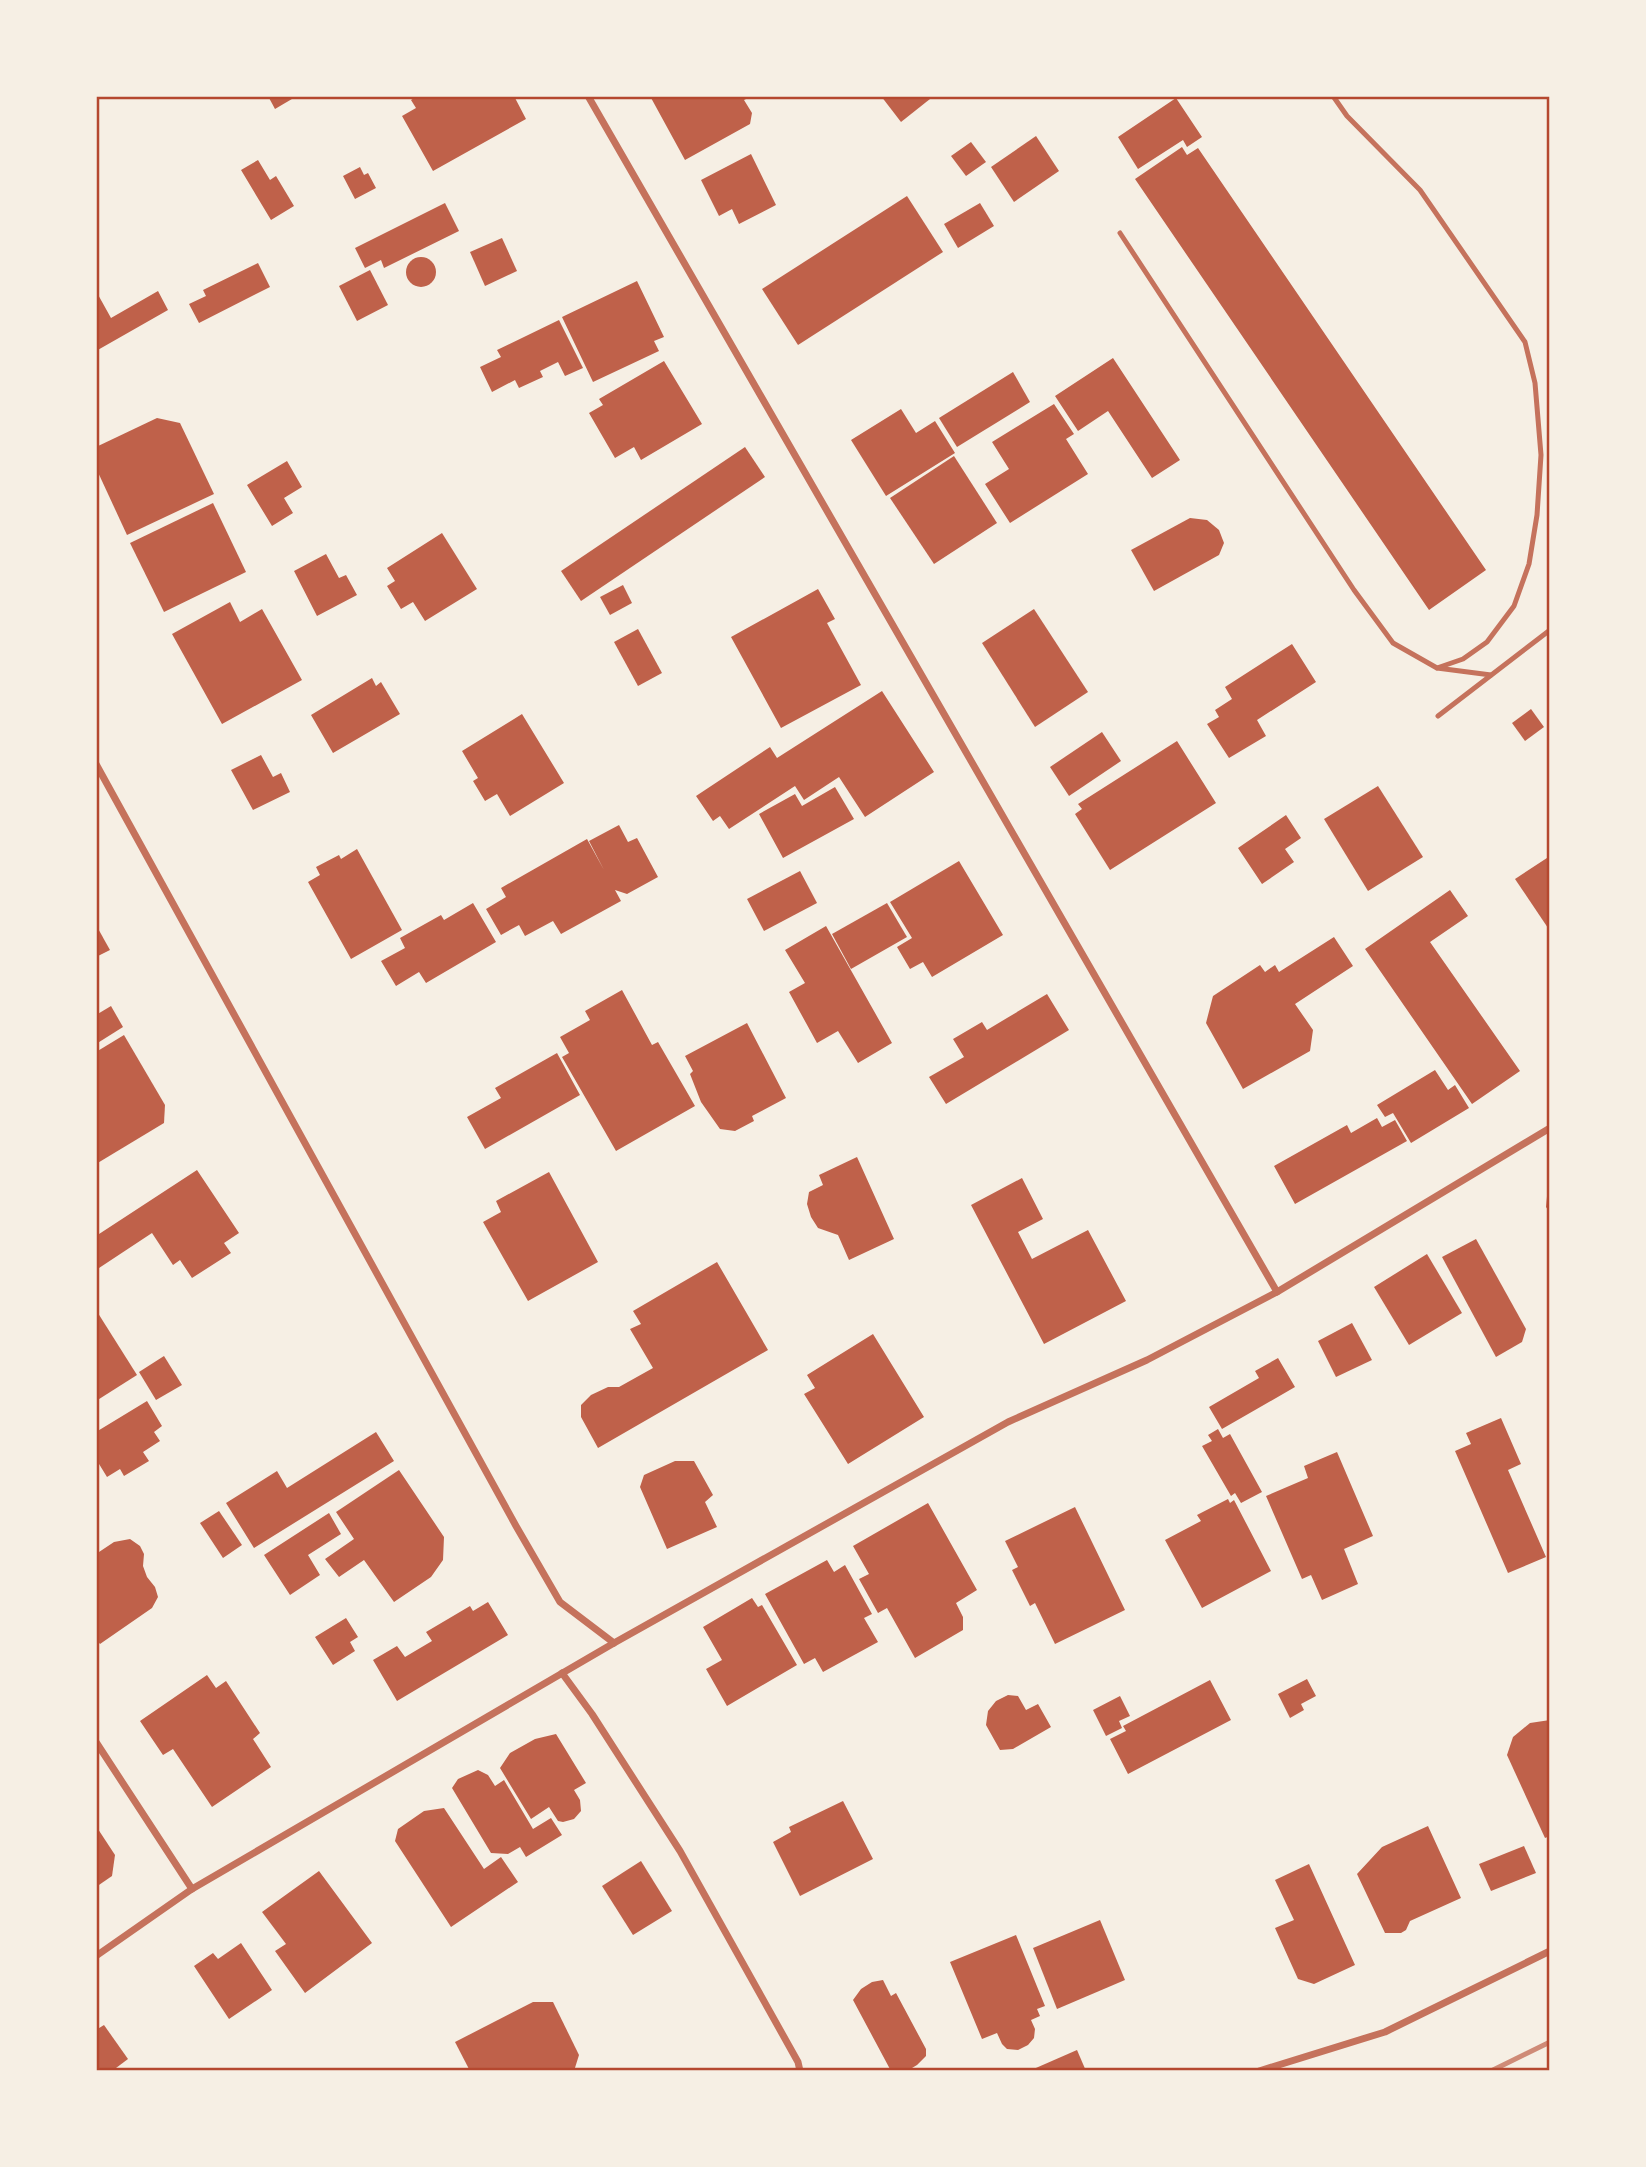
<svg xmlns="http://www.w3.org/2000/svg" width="1646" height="2167" font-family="'Source Sans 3',sans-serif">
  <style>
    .building { fill: #bf614a }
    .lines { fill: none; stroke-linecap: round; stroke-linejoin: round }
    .service { stroke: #c5725c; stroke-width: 5 }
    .minor { stroke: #c5725c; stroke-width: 7 }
    .rail { stroke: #cf8b77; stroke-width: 5 }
    .neatline { fill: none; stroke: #b5482f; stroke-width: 2.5 }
  </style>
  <rect width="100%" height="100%" fill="#f6efe4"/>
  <g class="building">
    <polygon points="268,96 297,96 275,109"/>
    <polygon points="417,96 514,96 526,119 433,171 402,116 416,108 411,100"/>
    <polygon points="650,96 752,96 744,100 752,113 750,124 685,160"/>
    <polygon points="881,96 929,96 930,99 901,122"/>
    <polygon points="1176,98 1202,137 1187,147 1183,140 1138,169 1118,137"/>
    <polygon points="1036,136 1059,171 1014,202 991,167"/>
    <polygon points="971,142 986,162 966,176 951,156"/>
    <polygon points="1182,147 1187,155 1198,148 1486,570 1429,610 1135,179"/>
    <polygon points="751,154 776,205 739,224 732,209 719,216 701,180"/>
    <polygon points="258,160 270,180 276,176 294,206 271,220 241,170"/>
    <polygon points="360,167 364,175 368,173 376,188 355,199 343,176"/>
    <polygon points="907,196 943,252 798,345 762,289"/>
    <polygon points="445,203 459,231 384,268 381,260 365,268 355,248"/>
    <polygon points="980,203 994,226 958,248 944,224"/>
    <polygon points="502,238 517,271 485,286 470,252"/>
    <circle cx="421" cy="272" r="15"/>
    <polygon points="258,263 270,287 199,323 189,304 206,296 203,290"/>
    <polygon points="370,270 388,305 357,321 339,286"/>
    <polygon points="637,281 664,337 654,341 659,351 593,382 562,317"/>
    <polygon points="96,291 111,318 158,291 168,310 96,351"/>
    <polygon points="559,320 583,368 565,376 558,362 540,371 543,377 519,388 515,380 492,392 480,367 501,357 497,350"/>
    <polygon points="1113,358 1180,460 1152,478 1108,411 1078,431 1055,396"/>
    <polygon points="664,361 702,424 641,460 634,447 615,458 589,413 603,405 599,399"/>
    <polygon points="1013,372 1030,402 957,447 939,418"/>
    <polygon points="1054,404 1074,434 1066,439 1088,474 1010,523 985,484 1009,469 992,442"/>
    <polygon points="901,409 916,433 935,421 955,453 886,496 851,440"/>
    <polygon points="157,418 180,423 214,494 127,535 96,468 96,447"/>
    <polygon points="745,447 765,477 581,601 561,571"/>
    <polygon points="954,456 997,523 934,564 890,498"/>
    <polygon points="287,461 302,487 284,498 293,513 272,526 247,485"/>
    <polygon points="213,503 246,572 164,612 130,543"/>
    <polygon points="1190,518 1207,520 1219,530 1224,543 1219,555 1154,591 1131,550"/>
    <polygon points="442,533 477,589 425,621 413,602 401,609 387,586 395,581 387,568"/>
    <polygon points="326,554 339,578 346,575 357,595 317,616 294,571"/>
    <polygon points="623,585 632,603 610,615 600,597"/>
    <polygon points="818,589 835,619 827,623 861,685 781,728 731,637"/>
    <polygon points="230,602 240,622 262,609 302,680 222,724 172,634"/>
    <polygon points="1034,609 1088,692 1035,727 982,643"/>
    <polygon points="638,629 662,673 638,686 614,642"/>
    <polygon points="1292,644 1316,682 1257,720 1266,736 1229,758 1207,724 1219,717 1215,710 1232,699 1225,687"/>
    <polygon points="372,678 376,686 381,682 400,714 333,753 311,715"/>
    <polygon points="882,691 934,772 865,817 839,777 804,800 795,786 729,829 720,816 713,821 696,796 770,747 777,758"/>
    <polygon points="1531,709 1544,727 1525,741 1512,723"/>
    <polygon points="522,714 564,783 510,816 497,794 485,801 473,781 478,778 462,751"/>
    <polygon points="1102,732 1121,761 1069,796 1050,767"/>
    <polygon points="1177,741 1216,803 1110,870 1075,814 1082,809 1078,804"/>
    <polygon points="261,755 273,777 281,773 290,792 253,810 231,770"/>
    <polygon points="1378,786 1423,857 1368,891 1324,819"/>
    <polygon points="835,787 854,819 783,858 759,814 795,794 802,806"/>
    <polygon points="1286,815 1301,838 1285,849 1294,862 1262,884 1238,848"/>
    <polygon points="619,825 628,842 637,838 658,877 627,894 615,890 621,901 561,934 553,921 525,936 519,925 501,935 486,909 506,897 501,888 587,839 604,870 589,841"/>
    <polygon points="357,849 402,930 351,959 308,882 320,875 316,867 339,855 341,859"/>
    <polygon points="1550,856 1550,931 1515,879"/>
    <polygon points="959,861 1003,935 932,977 923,962 910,969 897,947 912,938 890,902"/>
    <polygon points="800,871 817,903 764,931 747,899"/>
    <polygon points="1450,890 1468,916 1430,942 1520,1071 1472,1104 1365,949"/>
    <polygon points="473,903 496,942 426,983 419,972 396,986 381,961 405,948 400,938 441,915 444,920"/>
    <polygon points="887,903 907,937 851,969 832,934"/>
    <polygon points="96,925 110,950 96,957"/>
    <polygon points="826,926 892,1043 858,1063 838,1031 817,1043 789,992 805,983 785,950"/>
    <polygon points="1334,937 1353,966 1295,1004 1313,1030 1310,1051 1243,1089 1206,1023 1213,996 1260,965 1265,972 1275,965 1279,972"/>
    <polygon points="622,990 652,1045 658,1042 695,1106 616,1151 562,1057 569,1053 560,1037 590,1020 585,1011"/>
    <polygon points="1047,994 1069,1030 946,1104 929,1077 964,1057 953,1039 982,1022 987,1030"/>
    <polygon points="111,1006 123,1027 96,1044 96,1015"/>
    <polygon points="747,1023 786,1098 752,1116 754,1121 735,1131 720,1129 701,1102 690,1074 693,1071 685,1056"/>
    <polygon points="124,1035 165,1105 164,1123 96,1164 96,1052"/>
    <polygon points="557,1053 580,1095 485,1149 467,1117 501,1098 495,1088"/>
    <polygon points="1435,1070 1448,1090 1455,1085 1469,1108 1411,1143 1393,1113 1385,1117 1377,1105"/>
    <polygon points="1377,1118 1382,1127 1395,1120 1407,1141 1295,1204 1274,1166 1347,1125 1351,1133"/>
    <polygon points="857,1157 894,1239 849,1260 838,1235 818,1228 811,1217 807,1204 809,1192 823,1185 819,1175"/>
    <polygon points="197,1170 239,1233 224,1243 231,1253 192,1278 180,1260 173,1265 152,1233 96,1270 96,1236"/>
    <polygon points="549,1172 598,1262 528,1301 483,1222 501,1212 496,1201"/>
    <polygon points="1022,1178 1043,1219 1018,1232 1032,1259 1088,1230 1126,1301 1044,1344 971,1205"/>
    <polygon points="1548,1186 1550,1186 1550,1213 1546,1207"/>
    <polygon points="1476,1239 1526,1329 1522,1342 1496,1357 1442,1257"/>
    <polygon points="1427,1254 1462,1313 1409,1345 1374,1287"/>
    <polygon points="717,1262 768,1350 598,1448 581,1417 581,1405 591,1395 608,1387 619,1387 653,1368 630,1329 641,1324 633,1311"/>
    <polygon points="96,1310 137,1375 96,1401"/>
    <polygon points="1352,1323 1372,1360 1336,1377 1318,1341"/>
    <polygon points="873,1334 924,1417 848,1464 804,1394 815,1388 807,1375"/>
    <polygon points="164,1356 182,1385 156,1400 139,1372"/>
    <polygon points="1278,1358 1295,1387 1222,1429 1209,1407 1259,1378 1255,1371"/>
    <polygon points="147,1401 162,1426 154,1432 160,1441 143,1452 149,1461 124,1476 120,1469 107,1477 96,1459 96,1432"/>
    <polygon points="1501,1418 1521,1464 1508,1470 1546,1557 1508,1573 1455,1451 1471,1444 1466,1433"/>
    <polygon points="1218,1429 1223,1438 1230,1434 1262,1492 1241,1503 1235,1493 1231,1496 1202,1446 1212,1441 1208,1435"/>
    <polygon points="376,1432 394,1461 254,1548 226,1503 277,1471 287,1488"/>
    <polygon points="1337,1452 1373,1536 1344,1549 1358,1584 1322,1600 1311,1575 1302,1579 1266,1496 1308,1478 1304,1466"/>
    <polygon points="675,1461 694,1461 713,1495 705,1502 717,1527 667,1549 640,1487 644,1475"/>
    <polygon points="399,1470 444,1537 443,1560 431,1577 394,1602 364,1560 339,1577 325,1559 354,1539 336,1512"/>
    <polygon points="1228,1499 1230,1503 1234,1500 1271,1571 1202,1608 1165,1540 1201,1521 1197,1515"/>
    <polygon points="928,1503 977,1590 956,1603 963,1617 963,1630 915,1658 887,1608 878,1613 859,1579 869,1574 853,1546"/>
    <polygon points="1075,1507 1125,1610 1055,1644 1035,1603 1030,1606 1012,1570 1018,1567 1005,1541"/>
    <polygon points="219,1511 242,1545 223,1558 200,1523"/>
    <polygon points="329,1513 341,1534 308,1555 320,1575 290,1595 264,1555"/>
    <polygon points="130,1539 140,1546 144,1554 143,1566 147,1577 155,1587 158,1597 152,1608 100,1644 96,1639 96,1554 114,1542"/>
    <polygon points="827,1560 834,1572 845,1565 872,1614 864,1618 878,1642 823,1672 815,1658 804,1664 765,1594"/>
    <polygon points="752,1598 758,1607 762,1605 797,1665 727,1706 706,1669 722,1660 703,1627"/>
    <polygon points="488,1602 508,1635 397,1701 373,1660 397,1646 405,1657 432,1641 426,1632 470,1606 473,1611"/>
    <polygon points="346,1618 358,1637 350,1642 355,1651 333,1665 315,1637"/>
    <polygon points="207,1675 216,1688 226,1681 260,1733 253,1739 271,1767 212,1807 173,1749 163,1755 140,1721"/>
    <polygon points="1307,1679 1316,1696 1301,1704 1304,1710 1290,1718 1278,1694"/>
    <polygon points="1210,1680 1231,1720 1128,1774 1110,1739 1126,1731 1123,1726"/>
    <polygon points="1008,1695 1018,1696 1026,1710 1038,1704 1051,1727 1013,1749 1000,1750 986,1725 988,1711 996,1701"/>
    <polygon points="1120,1696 1130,1716 1119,1721 1122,1728 1106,1736 1093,1710"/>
    <polygon points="1550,1720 1550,1836 1545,1838 1507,1755 1513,1737 1530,1723"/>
    <polygon points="556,1734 586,1783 574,1790 580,1800 581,1811 574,1819 563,1822 558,1821 549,1807 531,1819 500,1768 510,1753 535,1739"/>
    <polygon points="478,1770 488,1775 495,1786 504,1780 533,1829 551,1818 562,1835 526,1857 520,1847 508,1854 491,1853 452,1788 458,1779"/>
    <polygon points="843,1801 873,1859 800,1896 773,1842 791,1832 789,1827"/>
    <polygon points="444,1808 484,1869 501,1857 518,1882 451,1927 395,1841 398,1829 424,1811"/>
    <polygon points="96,1826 115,1855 112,1876 96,1887"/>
    <polygon points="1428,1826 1461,1898 1410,1921 1406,1930 1401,1933 1385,1933 1357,1874 1382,1847"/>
    <polygon points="1524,1846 1536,1873 1491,1891 1479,1864"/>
    <polygon points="641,1861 672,1911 633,1935 602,1886"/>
    <polygon points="1309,1864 1355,1965 1314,1984 1298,1979 1275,1928 1294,1920 1275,1880"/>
    <polygon points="319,1871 372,1943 305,1993 275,1951 286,1944 262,1912"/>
    <polygon points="1100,1920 1125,1980 1057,2009 1033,1948"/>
    <polygon points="1016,1935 1045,2006 1037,2009 1040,2016 1031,2020 1035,2029 1034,2038 1028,2045 1018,2050 1007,2049 1002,2044 997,2033 982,2039 950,1962"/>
    <polygon points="241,1943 272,1990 229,2019 194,1966 213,1953 218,1959"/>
    <polygon points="883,1980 891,1996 896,1993 926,2049 926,2056 917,2065 907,2071 891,2071 853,2000 861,1989 872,1982"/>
    <polygon points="533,2002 553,2002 579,2055 574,2071 470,2071 455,2042"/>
    <polygon points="104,2025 128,2059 112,2071 96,2071 96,2030"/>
    <polygon points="1077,2050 1086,2071 1029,2071"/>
  </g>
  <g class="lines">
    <g class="service">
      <polyline points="1333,96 1347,116 1420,190 1525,342 1535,383 1541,455 1537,515 1529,564 1514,606 1487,642 1463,659 1437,668"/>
      <polyline points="1120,233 1354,590 1393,643 1437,668 1491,675"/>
      <polyline points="1438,716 1550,630"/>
    </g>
    <g class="minor">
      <polyline points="588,96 1277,1292"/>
      <polyline points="96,764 516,1526 560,1602 614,1643"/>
      <polyline points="562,1673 592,1714 680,1851 798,2062 800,2071"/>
      <polyline points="96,1742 192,1889"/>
      <polyline points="96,1956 192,1889 614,1643 1008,1422 1147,1360 1277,1292 1550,1128"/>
      <polyline points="1259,2071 1385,2032 1550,1951"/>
    </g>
    <polyline class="rail" points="1491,2071 1550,2042"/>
  </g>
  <rect width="1646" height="2167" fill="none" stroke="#f6efe4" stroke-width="196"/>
  <rect x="98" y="98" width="1450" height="1971" class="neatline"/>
</svg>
